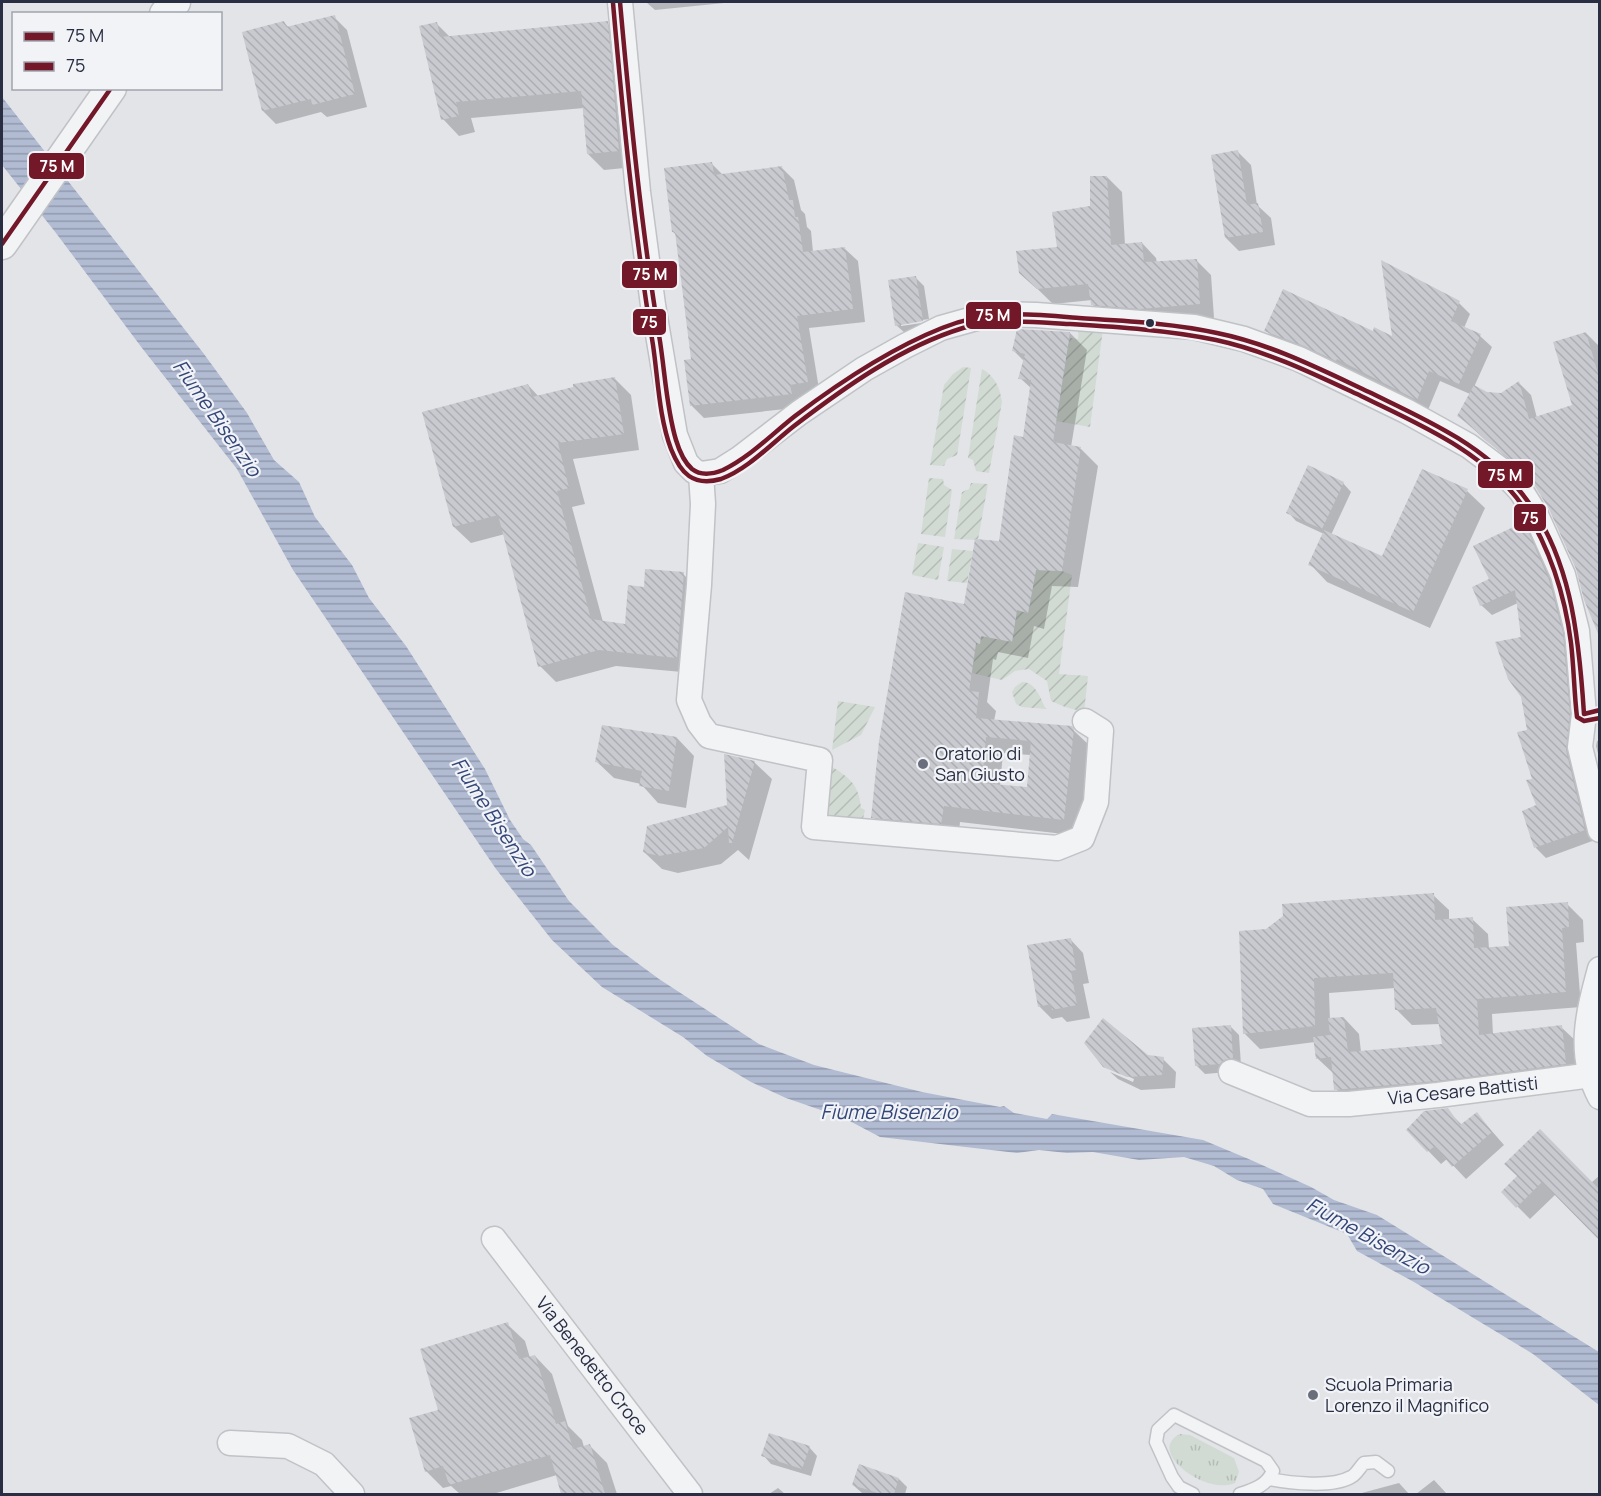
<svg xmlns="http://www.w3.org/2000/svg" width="1601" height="1496" font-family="Manrope,sans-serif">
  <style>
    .grass { fill: url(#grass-tufts) }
    .garden { fill: url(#garden-furrows) }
    .water { fill: url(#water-rules) }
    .shadow { fill: #0003; fill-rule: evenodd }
    .building { fill: url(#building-back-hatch); fill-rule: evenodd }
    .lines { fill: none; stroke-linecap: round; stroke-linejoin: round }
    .service-casing { stroke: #c1c2c6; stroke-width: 15 }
    .minor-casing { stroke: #c1c2c6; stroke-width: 27 }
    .tertiary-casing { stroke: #c1c2c6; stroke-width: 33 }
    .service { stroke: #f2f3f5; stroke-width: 12 }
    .minor { stroke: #f2f3f5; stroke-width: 24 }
    .tertiary { stroke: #f2f3f5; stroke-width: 30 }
    .bus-1-casing { stroke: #f1f3f7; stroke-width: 9 }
    .bus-2-casing { stroke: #f1f3f7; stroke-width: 9 }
    .bus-1 { stroke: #721828; stroke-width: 4.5 }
    .bus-2 { stroke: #721828; stroke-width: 4.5 }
    .bus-dot { fill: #292e42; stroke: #f1f3f7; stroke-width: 2 }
    .poi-dot { fill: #6a6e7c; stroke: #f1f3f7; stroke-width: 2 }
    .labels { text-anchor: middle; stroke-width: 4.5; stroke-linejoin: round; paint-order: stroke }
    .poi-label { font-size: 18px; fill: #292e42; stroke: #f1f3f7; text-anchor: start }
    .street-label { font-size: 18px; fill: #292e42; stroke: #f1f3f7 }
    .water-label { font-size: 20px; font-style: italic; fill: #334677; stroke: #f1f3f7 }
    .line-badge { stroke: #f1f3f7; stroke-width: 2 }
    .badge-label { font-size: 16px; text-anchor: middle; font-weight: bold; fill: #fff }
  </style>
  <defs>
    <pattern id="grass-tufts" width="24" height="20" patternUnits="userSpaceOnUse" patternTransform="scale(1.5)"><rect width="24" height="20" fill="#d2dbd3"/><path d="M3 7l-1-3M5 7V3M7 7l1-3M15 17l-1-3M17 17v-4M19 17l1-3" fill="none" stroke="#b4bcb6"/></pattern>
    <pattern id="garden-furrows" width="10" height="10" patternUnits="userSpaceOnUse" patternTransform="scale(1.5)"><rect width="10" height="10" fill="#d2dbd3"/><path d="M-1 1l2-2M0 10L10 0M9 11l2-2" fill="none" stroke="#b4bcb6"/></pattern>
    <pattern id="water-rules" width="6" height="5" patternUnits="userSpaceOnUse" patternTransform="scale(1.5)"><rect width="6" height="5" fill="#b1bcd3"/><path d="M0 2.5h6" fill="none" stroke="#9099ad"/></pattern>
    <pattern id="building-back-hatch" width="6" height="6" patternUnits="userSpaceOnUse" patternTransform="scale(1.5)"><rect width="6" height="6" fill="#c9cacf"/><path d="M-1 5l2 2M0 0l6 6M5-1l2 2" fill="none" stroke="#adaeb3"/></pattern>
  </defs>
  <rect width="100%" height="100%" fill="#e3e4e8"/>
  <path class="grass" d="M1180,1434L1190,1435L1234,1458L1239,1472L1235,1483C1206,1496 1145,1451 1180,1434Z"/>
  <g class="garden">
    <polygon points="1079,325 1103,329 1090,427 1056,421 1068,346 1070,338 1078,339"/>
    <polygon points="963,367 971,368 957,455 947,459 944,466 930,465 944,385 953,374"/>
    <path d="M982,369C995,376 1000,388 1002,402L989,473L976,471L973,460L968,458Z"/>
    <polygon points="929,478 943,479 944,485 952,490 945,537 921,534"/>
    <polygon points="971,483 988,484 978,540 954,539 962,492 969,489"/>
    <polygon points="918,543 944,547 938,580 912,575"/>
    <polygon points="952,549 973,551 967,583 947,581"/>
    <polygon points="1036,570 1062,571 1072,575 1059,674 1088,676 1084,712 1065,707 1051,701 1047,681 1029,669 1015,671 1002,680 972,673 976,643 980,643 981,636 1012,641 1017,610 1028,613"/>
    <path d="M1022,682C1036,682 1040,698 1046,709L1022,707L1016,704L1012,692L1015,687Z"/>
    <polygon points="838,701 875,707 861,735 832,750"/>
    <path d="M829,765C849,777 859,784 861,808L865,810L863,819L823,815Z"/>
  </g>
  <polygon class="water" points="2,97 204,354 247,413 274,460 299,482 315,517 352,565 369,598 406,646 485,769 510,820 523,839 531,845 569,901 613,945 659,979 759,1044 814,1065 922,1092 1000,1107 1004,1106 1014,1113 1047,1119 1052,1114 1203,1140 1251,1160 1311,1187 1334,1200 1377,1215 1599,1352 1599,1405 1533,1354 1414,1282 1357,1251 1347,1234 1273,1204 1263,1189 1237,1180 1214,1166 1184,1157 1139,1160 1093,1152 1067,1153 1039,1150 1017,1153 880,1137 844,1118 786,1098 751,1082 707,1056 683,1037 602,987 552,940 496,869 293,570 237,469 142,348 56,233 2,165"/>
  <g class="shadow">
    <polygon points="646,2 734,2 655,10"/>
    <polygon points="334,17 347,30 367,107 327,117 321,112 276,124 263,111 284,22 289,28"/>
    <polygon points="436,23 450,37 607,23 623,39 635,167 604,170 588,154 584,108 471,118 475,132 459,136 443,119"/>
    <polygon points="1238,152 1251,165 1257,205 1271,218 1275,245 1239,251 1226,238"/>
    <polygon points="712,164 723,175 781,167 794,180 801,210 805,214 807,227 811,231 813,252 845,249 858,261 865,322 809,328 820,395 804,407 704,418 691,405 692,360 677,236 673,232"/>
    <polygon points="1107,177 1122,192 1125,245 1142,243 1156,258 1157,263 1196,260 1211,275 1214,318 1156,323 1107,319 1092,304 1092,300 1053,304 1020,272 1059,248 1092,208"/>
    <polygon points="915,277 924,286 929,319 901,323 901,326 929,322 905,333 896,325"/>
    <polygon points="1459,303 1470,314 1464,328 1480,336 1492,347 1474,387 1487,394 1501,395 1519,383 1531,395 1537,418 1574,406 1586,333 1599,346 1600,631 1581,549 1550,508 1533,480 1458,416 1470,394 1440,381 1428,410 1349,369 1348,371 1277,342 1266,330 1375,333 1394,339"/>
    <path d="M1070,333L1087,350L1071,447L1081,449L1098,466L1078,587L1052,586L1044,629L1034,626L1028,658L998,652L996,660L993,659L987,702L996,711L994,721L1071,728L1089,745L1090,748L1081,836L960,822L958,840L890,834L873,817L965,605L1000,543L1025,438L1032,389L1020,378L1025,362L1013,350ZM1003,753L1031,755L1028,788L1000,786Z"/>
    <polygon points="615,379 631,395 639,450 573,459 585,504 572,507 603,622 626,626 645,589 683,574 699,590 693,673 616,666 556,682 540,666 505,534 471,543 454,527 424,413 528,385 539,397"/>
    <polygon points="1343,483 1351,492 1331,535 1383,558 1467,491 1485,508 1430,628 1327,582 1310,564 1324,534 1296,521 1288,512"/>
    <polygon points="1523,524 1534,535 1559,592 1595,840 1546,858 1536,848 1523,812 1538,806 1529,731 1518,603 1492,615 1481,605 1491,580"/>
    <polygon points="677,738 694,756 686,808 658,803 641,784 614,778 596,761"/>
    <polygon points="1600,740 1600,761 1596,746 1597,741"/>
    <polygon points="754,762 772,779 749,860 738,850 721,864 678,873 662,869 644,852 728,806"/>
    <path d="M1433,895L1449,910V921L1472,919L1488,934L1489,949L1511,948L1567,904L1583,920L1584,942L1576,943L1581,1007L1492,1014L1493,1035L1561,1027L1577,1042L1581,1079L1351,1105L1336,1089L1333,1073L1317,1058L1315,1042L1260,1049L1244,1033L1267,931ZM1395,988L1396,1009L1412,1025L1440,1024L1444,1045L1361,1052L1359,1034L1344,1018L1330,1020L1329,993Z"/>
    <polygon points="1070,939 1083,953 1089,983 1083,984 1090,1018 1067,1022 1062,1017 1052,1019 1039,1006"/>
    <polygon points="1230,1026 1239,1035 1241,1066 1228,1072 1205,1074 1196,1065"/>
    <polygon points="1148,1056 1163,1059 1176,1072 1175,1088 1141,1090 1118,1079 1110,1072 1133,1082 1134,1079 1106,1066"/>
    <polygon points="1447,1110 1462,1125 1477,1114 1504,1145 1466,1179 1447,1159 1441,1164 1408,1130"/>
    <polygon points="1600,1175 1600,1238 1556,1194 1530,1219 1503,1192 1519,1176 1591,1183"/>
    <polygon points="507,1324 525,1341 530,1358 535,1356 552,1374 568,1426 582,1440 584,1447 590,1446 607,1463 617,1494 563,1494 557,1475 493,1494 460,1494 451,1486 443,1488 426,1471 440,1411"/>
    <polygon points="809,1447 817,1456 811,1476 771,1464 763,1455"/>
    <polygon points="899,1479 907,1487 905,1494 866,1494 862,1493 853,1485"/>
    <polygon points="1434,1480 1447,1494 1416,1494"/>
    <polygon points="1399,1483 1409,1494 1358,1494"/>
    <polygon points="778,1488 785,1494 769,1494"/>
  </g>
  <g class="building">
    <polygon points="335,15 355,94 312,105 311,99 262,111 242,32 284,21 286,27"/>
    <polygon points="608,21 619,151 587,154 581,91 456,102 459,116 441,120 419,26 437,22 440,37"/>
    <polygon points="1238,150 1247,205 1258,203 1263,232 1225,238 1211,155"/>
    <polygon points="712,162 714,175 782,166 789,200 793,200 795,217 798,217 803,252 845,247 853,309 797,316 808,382 790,385 792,394 690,406 684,360 691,359 675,232 672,232 664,168"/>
    <polygon points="1090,176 1107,176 1111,245 1142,242 1144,262 1197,259 1200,304 1140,309 1091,305 1088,284 1037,289 1019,273 1016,251 1057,247 1052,212 1090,206"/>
    <polygon points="1381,260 1460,301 1451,321 1481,334 1459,384 1429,371 1417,400 1337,359 1336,361 1304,346 1264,331 1283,289 1373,331 1374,327 1392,336"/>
    <polygon points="916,276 923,321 895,326 888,280"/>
    <path d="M1017,329L1070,332L1053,442L1081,447L1062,571L1036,570L1028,613L1017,610L1012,642L981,636L980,644L976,643L969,691L979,692L976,718L1072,726L1074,729L1064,820L944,806L941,824L871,818L879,741L905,592L964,604L975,539L999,541L1014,435L1023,437L1031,380L1018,379L1025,354L1012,351ZM986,737L1031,741L1027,787L982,783Z"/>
    <polygon points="1586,332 1599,377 1599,636 1584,600 1576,569 1549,509 1533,483 1510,459 1485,440 1468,423 1457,416 1474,385 1487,392 1501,393 1519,381 1529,419 1572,405 1553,342"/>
    <polygon points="615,377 624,434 558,443 569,488 557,491 591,619 625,624 628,585 644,587 645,569 684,572 677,658 599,650 538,667 498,515 453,527 422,412 528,384 532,397 573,387 573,384"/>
    <polygon points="1308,465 1344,482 1322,529 1286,513"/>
    <polygon points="1422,469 1468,489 1413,612 1308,565 1324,530 1382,556"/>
    <polygon points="1524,522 1549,580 1563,633 1570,714 1566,750 1585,830 1534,848 1522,811 1536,805 1526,780 1532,779 1517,732 1527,730 1521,697 1508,679 1495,642 1521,637 1515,590 1480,606 1472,587 1489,579 1473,546"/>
    <polygon points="602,725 677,737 669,791 639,786 642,771 595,762"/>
    <polygon points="724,754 755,761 732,843 729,843 728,827 704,848 659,856 643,852 647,826 727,805"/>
    <polygon points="1434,893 1435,920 1473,917 1474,948 1509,946 1506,907 1568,902 1569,927 1562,928 1566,992 1477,999 1479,1035 1562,1025 1566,1064 1436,1081 1334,1090 1331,1057 1316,1059 1313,1037 1330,1035 1328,1018 1344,1017 1348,1052 1442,1044 1436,1008 1395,1010 1393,973 1314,978 1315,1026 1243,1034 1239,931 1266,929 1283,916 1282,904"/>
    <polygon points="1071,938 1076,970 1071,971 1077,1005 1052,1010 1051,1004 1038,1007 1027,945"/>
    <polygon points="1103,1018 1148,1055 1164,1057 1162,1075 1127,1077 1103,1067 1084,1043"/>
    <polygon points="1231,1025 1233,1058 1223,1060 1220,1064 1195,1066 1192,1028"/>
    <polygon points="1448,1108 1460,1125 1477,1112 1492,1132 1452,1167 1435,1146 1427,1152 1406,1130 1424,1111"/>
    <polygon points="1540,1129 1599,1189 1599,1240 1542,1182 1516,1208 1501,1192 1517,1176 1504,1164"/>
    <polygon points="508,1322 519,1359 535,1355 556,1424 565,1421 573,1449 590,1444 605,1494 561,1494 550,1455 449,1485 443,1466 425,1472 409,1418 438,1410 420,1349"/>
    <polygon points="769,1433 810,1446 802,1469 761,1456"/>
    <polygon points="859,1464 899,1478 894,1494 881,1494 852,1485"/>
  </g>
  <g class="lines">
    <g class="service-casing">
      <g id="service">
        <path d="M1269,1479C1290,1483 1332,1488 1351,1477C1356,1475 1360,1467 1364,1463L1376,1462L1388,1471"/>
        <path d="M1193,1494L1179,1487L1172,1477L1156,1442L1158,1430L1174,1415L1266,1461L1273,1471C1267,1485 1254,1490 1240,1494"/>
      </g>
    </g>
    <g class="minor-casing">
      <g id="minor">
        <polyline points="620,2 638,192 653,305 675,435 686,463 694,471 701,474 720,471 739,459 799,413 864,369 905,346 941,328 991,314 1036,315 1194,327 1244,339 1299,359 1406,411 1469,446 1501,470 1521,491 1536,515 1563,575 1577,631 1584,714 1580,747 1600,830"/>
        <polyline points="701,474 703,504 699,585 689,700 699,723 709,736 820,760 814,827 1057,848 1082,838 1096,802 1101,731 1085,721"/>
        <path d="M1600,969C1588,1013 1577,1054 1600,1097"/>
        <polyline points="1231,1072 1310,1104 1349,1104 1438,1095 1600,1074"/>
        <polyline points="494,1239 690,1494"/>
        <polyline points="230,1443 288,1446 324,1464 352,1494"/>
      </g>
    </g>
    <g class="tertiary-casing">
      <g id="tertiary">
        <polyline points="165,14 175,2"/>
        <polyline points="2,244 111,88"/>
      </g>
    </g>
    <use href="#service" class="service"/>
    <use href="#minor" class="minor"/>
    <use href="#tertiary" class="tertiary"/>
    <g class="bus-1-casing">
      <g id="bus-1">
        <path d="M620,2C630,113 641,225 659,335C665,370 666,407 676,440C679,450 684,462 692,469C701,476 713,474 723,470C750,457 772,434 795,416C840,382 889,349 942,328C987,309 1032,314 1079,318C1125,321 1172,323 1217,333C1271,344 1320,369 1369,392C1422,418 1481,443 1519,490C1571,552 1579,636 1584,714L1600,710"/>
        <polyline points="2,244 111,88"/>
      </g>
    </g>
    <g class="bus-2-casing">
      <path id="bus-2" d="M613,3C623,117 634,231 653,345C658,379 659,417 671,449C675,459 680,470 689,476C699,483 710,482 721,479C748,469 771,444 794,426C845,387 901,347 963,328C999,318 1033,322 1069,324C1118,327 1168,330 1216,340C1267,351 1314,374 1361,396C1418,424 1484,451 1522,505C1549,545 1565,595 1571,643C1574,668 1574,692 1577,717L1584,721L1600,718"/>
    </g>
    <use href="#bus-1" class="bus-1"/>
    <use href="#bus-2" class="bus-2"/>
  </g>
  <circle class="bus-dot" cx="1150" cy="323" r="5"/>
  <g class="poi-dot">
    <circle cx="923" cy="764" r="6"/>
    <circle cx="1313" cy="1395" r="6"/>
  </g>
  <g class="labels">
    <g class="poi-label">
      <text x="935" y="760">Oratorio di<tspan x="935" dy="21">San Giusto</tspan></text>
      <text x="1325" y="1391">Scuola Primaria<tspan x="1325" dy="21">Lorenzo il Magnifico</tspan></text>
    </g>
    <g class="street-label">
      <text transform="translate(1463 1091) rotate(-6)" y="6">Via Cesare Battisti</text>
      <text transform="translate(592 1366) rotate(52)" y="6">Via Benedetto Croce</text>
    </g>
    <g class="water-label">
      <text transform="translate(217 418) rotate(55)" y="7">Fiume Bisenzio</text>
      <text transform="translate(494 817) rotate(57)" y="7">Fiume Bisenzio</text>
      <text x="889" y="1119">Fiume Bisenzio</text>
      <text transform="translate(1368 1236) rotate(29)" y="7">Fiume Bisenzio</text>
    </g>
  </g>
  <g class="line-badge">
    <rect x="28" y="152" width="57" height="28" rx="6" fill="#721828"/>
    <rect x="621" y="260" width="57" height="29" rx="6" fill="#721828"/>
    <rect x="965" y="301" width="57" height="29" rx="6" fill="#721828"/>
    <rect x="632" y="308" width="35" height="28" rx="6" fill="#721828"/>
    <rect x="1477" y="460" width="57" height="29" rx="6" fill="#721828"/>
    <rect x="1513" y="503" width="34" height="29" rx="6" fill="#721828"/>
  </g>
  <g class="badge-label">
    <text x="57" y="172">75 M</text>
    <text x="650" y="280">75 M</text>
    <text x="993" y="321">75 M</text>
    <text x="649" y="328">75</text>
    <text x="1505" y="481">75 M</text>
    <text x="1530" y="524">75</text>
  </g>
  <rect width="1601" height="1496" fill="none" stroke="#292e42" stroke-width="6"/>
  <rect x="12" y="12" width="210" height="78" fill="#f1f3f7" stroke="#a1a4af" stroke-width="1.5"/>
  <rect x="24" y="32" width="30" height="9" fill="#721828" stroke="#a1a4af" stroke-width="1.5"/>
  <text x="66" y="42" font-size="18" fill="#292e42">75 M</text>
  <rect x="24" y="62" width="30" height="9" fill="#721828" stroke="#a1a4af" stroke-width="1.5"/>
  <text x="66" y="72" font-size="18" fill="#292e42">75</text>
</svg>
